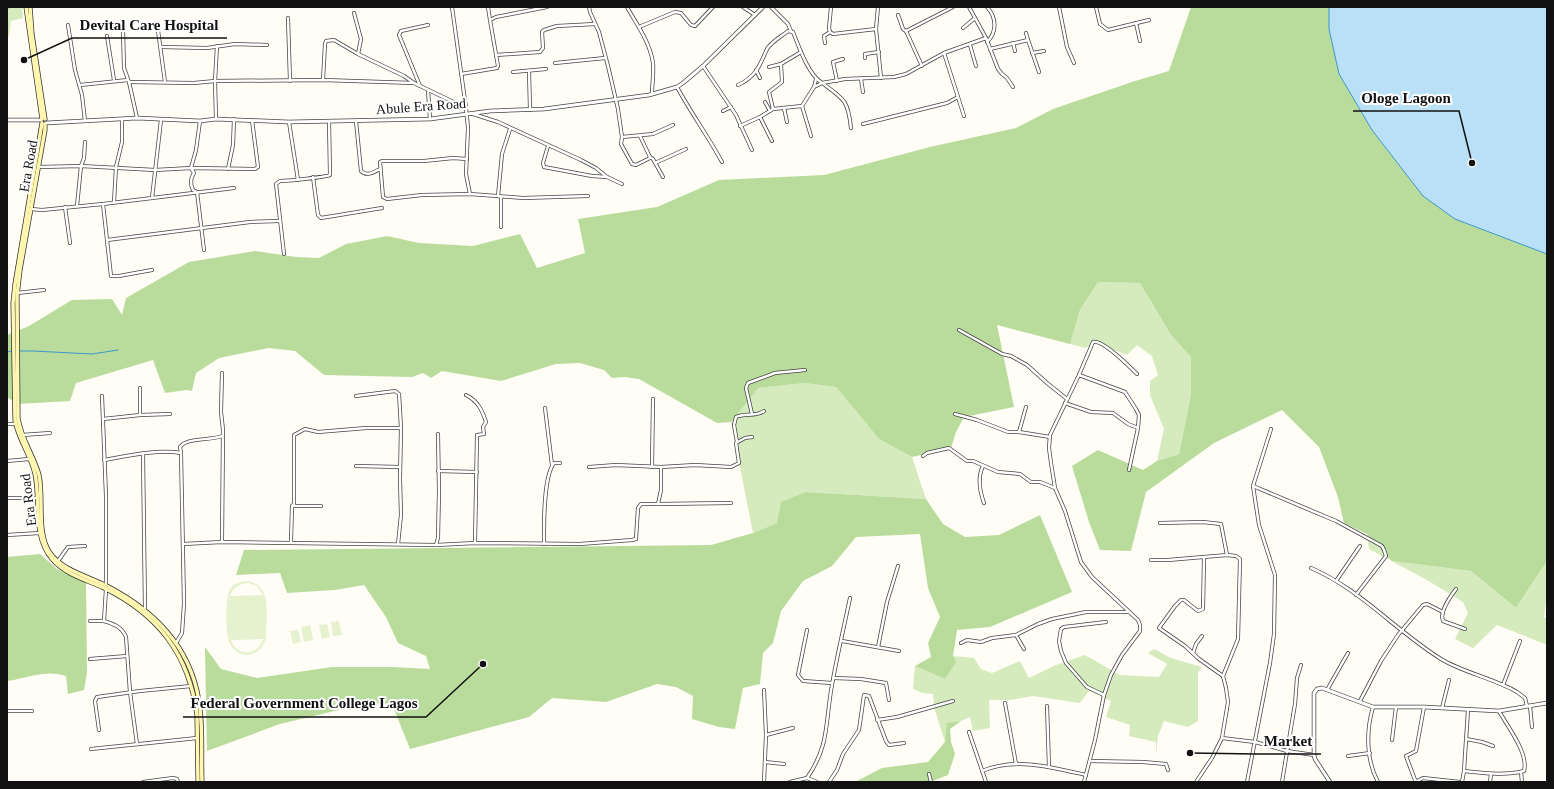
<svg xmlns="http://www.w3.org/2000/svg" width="1554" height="789" font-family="Georgia,serif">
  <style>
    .green { fill: #d5ebbd }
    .forest { fill: #b9dc9c }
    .pitch { fill: #e6f2cf; fill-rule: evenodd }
    .water { fill: #b9e0f7; stroke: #3f96cf }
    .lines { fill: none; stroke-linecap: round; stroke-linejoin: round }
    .stream { stroke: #3f96cf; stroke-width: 1 }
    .minor-casing { stroke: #444; stroke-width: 4 }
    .tertiary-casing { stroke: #444; stroke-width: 4.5 }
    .secondary-casing { stroke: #333; stroke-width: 5 }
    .minor { stroke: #fff; stroke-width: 2.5 }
    .tertiary { stroke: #fff; stroke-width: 3 }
    .secondary { stroke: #fff6b0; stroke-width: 3.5 }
    .labels { text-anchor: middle; stroke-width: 4; stroke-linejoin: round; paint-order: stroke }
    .street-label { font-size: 14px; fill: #111; stroke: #fff }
    .leader { fill: none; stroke: #111; stroke-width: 1.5 }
    .callout-dot { fill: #111; stroke: #fff; stroke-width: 1.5 }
    .callout-label { font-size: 15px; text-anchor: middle; font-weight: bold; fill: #111; stroke: #fff; stroke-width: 4; stroke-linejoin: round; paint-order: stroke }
  </style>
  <rect width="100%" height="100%" fill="#fffdf5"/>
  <g class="green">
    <polygon points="7,7 22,7 23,18 11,21 9,36 7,36"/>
    <polygon points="1098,282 1140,283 1171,335 1191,357 1191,394 1179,454 1157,461 1164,429 1150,395 1150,381 1158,375 1152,356 1137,345 1127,355 1096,343 1085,348 1070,344 1080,310"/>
    <polygon points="805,383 836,387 879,439 912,457 926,499 806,492 777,523 753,533 731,422 757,388"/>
    <polygon points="1367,534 1392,561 1471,571 1516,608 1547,561 1547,593 1544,617 1547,619 1547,645 1497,625 1473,648 1455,639 1468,613 1463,602 1427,580 1369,549"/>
    <polygon points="1154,649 1171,658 1202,667 1198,673 1198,721 1188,727 1164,721 1158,736 1156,754 1156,742 1129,736 1130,725 1106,717 1111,701 1089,691 1080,703 1033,696 1010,700 989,700 990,728 973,731 970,717 961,721 948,723 945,742 934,707 933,694 922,693 913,689 915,666 945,679 953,656 974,658 981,669 992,673 1020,661 1029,678 1056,665 1085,655 1120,675 1159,677 1167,664 1148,653"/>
  </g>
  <g class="forest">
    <polygon points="1191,7 1329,7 1329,29 1540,250 1547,254 1547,561 1516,608 1471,571 1392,561 1367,534 1344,523 1338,497 1319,447 1282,410 1214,443 1146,492 1131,551 1100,550 1089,522 1072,466 1098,450 1143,470 1157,461 1179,454 1191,394 1191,357 1171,335 1140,283 1098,282 1080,310 1070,344 997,325 1014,407 964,417 956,432 951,448 912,457 879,439 836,387 805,383 758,388 731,422 717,423 639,379 624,377 612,378 604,370 580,363 556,364 501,381 442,371 431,378 423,373 412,377 324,375 295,351 269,348 219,358 196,373 192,391 187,390 165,393 153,360 76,383 70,401 17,404 7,397 7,335 29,326 72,300 112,299 122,315 126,298 189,262 255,251 296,257 319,258 346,244 387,236 419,243 473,246 520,234 537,268 585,253 578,219 657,207 719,180 824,175 930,147 1016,128 1053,109 1135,81 1169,71"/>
    <polygon points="806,492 926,499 943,524 965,537 999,535 1040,515 1072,592 990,627 957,630 953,656 956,662 945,679 915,666 931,657 928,643 940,617 928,588 920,534 856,537 832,566 803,581 781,611 773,643 763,653 760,684 743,688 735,729 719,727 692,719 693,696 676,687 657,684 606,702 552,698 529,717 410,749 392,704 368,703 280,724 207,751 205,647 221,669 257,678 332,667 393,667 430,669 426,656 398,643 386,617 364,585 335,590 287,593 280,573 236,575 244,550 711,545 753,533 777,523 781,502"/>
    <path d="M40,554L57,569L86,583L87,672L84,690L68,694L66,676C45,669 28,678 7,681V557Z"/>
    <polygon points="961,721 950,729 951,742 955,754 948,775 930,782 855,782 882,768 928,762 945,742 947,723"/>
  </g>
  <g class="pitch">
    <path d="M243,581C274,581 266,616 266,638C262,656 240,662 230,644C225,636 225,597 230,589C233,584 238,583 243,581ZM248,583L257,586L263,595L230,596C234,587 239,584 248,583ZM263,639C258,656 237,657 231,640Z"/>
    <polygon points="339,621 342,635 333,636 331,622"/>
    <polygon points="327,624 330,637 322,639 319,625"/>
    <polygon points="310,625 313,640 304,642 301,627"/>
    <polygon points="298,630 301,642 293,644 290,631"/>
  </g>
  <polygon class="water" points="1329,7 1547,7 1547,254 1455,219 1423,196 1372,130 1339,74 1329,29"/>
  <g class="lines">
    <g class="stream">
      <polyline points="7,8 15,7"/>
      <polyline points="20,351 33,351 92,354 118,350"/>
      <polyline points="7,352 12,351"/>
    </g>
    <g class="minor-casing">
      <g id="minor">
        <polyline points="452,7 466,108"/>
        <polyline points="488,7 490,20"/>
        <polyline points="589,7 590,12 599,32 608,66 618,109 622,137 653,134 673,125"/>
        <path d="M627,7C637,25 650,42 653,63C654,74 652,84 652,94"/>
        <polyline points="743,7 755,15"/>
        <polyline points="771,7 788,24 791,31"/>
        <polyline points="878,7 876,29 881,78"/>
        <polyline points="969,7 986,38 998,69 1002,74 1007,78 1013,87"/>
        <path d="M987,7C997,18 997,32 987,42"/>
        <polyline points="1059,7 1067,47 1074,63"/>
        <polyline points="1096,7 1100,24 1108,30 1149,20"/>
        <polyline points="354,13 361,39 358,54"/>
        <polyline points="898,15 903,29 906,31 922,66"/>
        <polyline points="288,18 290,81"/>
        <polyline points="157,23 165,82"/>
        <polyline points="1136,23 1140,41"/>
        <polyline points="68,25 75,70 82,95 85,121"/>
        <polyline points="639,27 675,12 681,13 691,25 695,26 713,7"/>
        <polyline points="963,28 975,18"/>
        <polyline points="123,30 124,68 129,82 137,118"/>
        <polyline points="906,31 953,7"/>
        <polyline points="830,32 829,28 831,7"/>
        <polyline points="1026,33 1028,40"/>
        <polyline points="107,36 114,80"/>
        <polyline points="825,43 824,36 830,32 833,34 876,29"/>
        <polyline points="1013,43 1015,51"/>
        <polyline points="970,45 976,66"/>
        <polyline points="161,47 207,48 235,44 267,45"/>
        <polyline points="990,49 1028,40 1039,72"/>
        <polyline points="944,53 964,116"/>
        <polyline points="1032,53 1044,51"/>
        <polyline points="496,55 540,52 543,48 542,32 544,30 557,26 595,24"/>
        <polyline points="865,58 865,54 879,52"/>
        <polyline points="555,63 605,58"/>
        <polyline points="703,66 736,115 752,150"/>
        <polyline points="769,67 781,64"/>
        <polyline points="756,70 760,78"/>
        <polyline points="529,71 530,110"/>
        <polyline points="513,72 546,69"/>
        <polyline points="461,74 497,68 498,66 490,20 496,17 547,7"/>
        <polyline points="861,79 863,92"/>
        <polyline points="323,80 325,44 326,41 334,40 358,54 404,76 414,83"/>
        <polyline points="837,81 833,62 843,59"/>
        <polyline points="129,82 194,83 215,81 323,80 414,83 466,108 468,128 466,174 470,194"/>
        <polyline points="80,85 128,80"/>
        <path d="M738,85C756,77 760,65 767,49C771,42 782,36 788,31L793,32C799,47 808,74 822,83L845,79L894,77L906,74L944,53L986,38"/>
        <polyline points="420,86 399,35 401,31 428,25"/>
        <path d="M677,87C691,113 708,136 722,162"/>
        <path d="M814,87L822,83C844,99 848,100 851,128"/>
        <polyline points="428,90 430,119"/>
        <polyline points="765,102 770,111"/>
        <polyline points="802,106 811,136"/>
        <polyline points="784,108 787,122"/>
        <polyline points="773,109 769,92 782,82 781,64 801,52"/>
        <polyline points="723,111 731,107"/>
        <polyline points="473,114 498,122 581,160 596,168 607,177 622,184"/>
        <polyline points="760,117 772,141"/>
        <polyline points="216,119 215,81 217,46"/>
        <path d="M200,121L196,150L191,168L194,173C190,179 190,184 193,190L197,192L204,250"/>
        <path d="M356,121L361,171C367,177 374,172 380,169"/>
        <polyline points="289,122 298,180"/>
        <polyline points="863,124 947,103 958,97"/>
        <polyline points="740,126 760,117 773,109 802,106 814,87 816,79"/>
        <polyline points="622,137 621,144 632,164 636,165 650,158 650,157 640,136"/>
        <polyline points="548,146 543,163 544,167 592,176 607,177"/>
        <polyline points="650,157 653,159 663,177"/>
        <polyline points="467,159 453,158 424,161 382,161 380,162 383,197 387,199 422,195 470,194 523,198 588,196"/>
        <polyline points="655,163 686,149"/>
        <polyline points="39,167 81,166 155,170 191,168 255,169 258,167 252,120"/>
        <polyline points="228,169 233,145 234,119"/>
        <polyline points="313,177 318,215 321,218 382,208"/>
        <polyline points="498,196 502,154 510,129"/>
        <polyline points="152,198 161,120"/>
        <polyline points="114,202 116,167 122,142 122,120"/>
        <polyline points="103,204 111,276 119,276 152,270"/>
        <polyline points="77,206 81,166 84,158 85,142"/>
        <polyline points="65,207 70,243"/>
        <polyline points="31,209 42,210 103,204 234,188"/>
        <polyline points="501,227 501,197"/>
        <polyline points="107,240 250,222 280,221"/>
        <path d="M284,254L276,184L280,181C287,181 327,177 330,175L329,121"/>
        <polyline points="17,293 44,290"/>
        <polyline points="959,330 1002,354 1011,356 1027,365 1047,383 1067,399"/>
        <polyline points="1079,375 1125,392 1136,409 1139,415 1138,428 1129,470"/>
        <path d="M466,395C478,401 482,410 486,422L483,427L484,434L477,435L475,543"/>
        <polyline points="102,396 106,496 106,585"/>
        <polyline points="356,396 395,391 399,394 401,428 400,479 401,515 398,544"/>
        <polyline points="1065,403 1091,412 1113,413 1128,424 1138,428"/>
        <polyline points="545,408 552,465"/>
        <polyline points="752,414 746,388 748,383 775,373 805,370"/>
        <polyline points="955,414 977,420 1008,432 1019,432 1050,437"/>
        <polyline points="140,415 140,388"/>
        <polyline points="103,419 140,415 170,414"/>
        <polyline points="7,424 16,424"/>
        <polyline points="1019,432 1026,407"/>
        <polyline points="22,435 50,433"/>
        <path d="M737,442L734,425L736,417C744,413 757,417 764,411"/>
        <path d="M181,453L180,447C187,437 210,441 222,436"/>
        <polyline points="143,454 145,609"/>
        <polyline points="923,456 927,453 949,448 967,461 973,461 998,472 1020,474 1031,482 1040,482 1055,488"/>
        <path d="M104,460C127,456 158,449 181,453L184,604L182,633L176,643"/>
        <polyline points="7,461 29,459"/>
        <polyline points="356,466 400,467"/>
        <path d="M983,466C977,478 980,492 984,503"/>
        <polyline points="589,467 616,465 661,467 695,465 731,467 739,463 736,443 745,438 752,437"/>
        <polyline points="652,467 653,399"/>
        <polyline points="438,471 477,472"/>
        <polyline points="1253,486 1336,521 1382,546 1384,550 1386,556 1356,595"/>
        <polyline points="7,498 37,498"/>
        <polyline points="658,504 731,503"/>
        <polyline points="293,506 321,506"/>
        <polyline points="1160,523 1203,522 1221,524 1227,555"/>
        <polyline points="7,535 40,533"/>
        <polyline points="222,542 223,430 221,412 222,373"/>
        <polyline points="291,542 292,506 294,504 294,435 305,429 318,432 366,428 401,428"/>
        <polyline points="183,544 222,542 436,545 475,543 580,544 632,540 636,539 638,508 641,504 658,504 661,490 661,467"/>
        <path d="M544,544C544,526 543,477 554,463H560"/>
        <polyline points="436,545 438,538 439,491 438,434"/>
        <polyline points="1204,558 1203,609 1198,611 1184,600 1181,600 1175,606 1159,628 1185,646 1199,659 1223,676"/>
        <polyline points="1151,560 1168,560 1227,555 1236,556 1240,559 1238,639 1223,676 1226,688 1228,702 1222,738 1212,758 1196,782"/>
        <polyline points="58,561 68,547 85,546"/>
        <path d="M1311,568C1360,589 1396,631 1441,659C1464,673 1493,678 1517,692L1525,698L1527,706"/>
        <polyline points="1336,581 1360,546"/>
        <path d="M106,589L104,621C114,624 122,627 126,637L130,692L137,744"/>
        <path d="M1456,589C1450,597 1439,612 1443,621L1465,629"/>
        <polyline points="90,621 104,621"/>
        <polyline points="807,630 798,675 803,681 832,683"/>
        <polyline points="1016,635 1024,649"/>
        <polyline points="842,641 899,651"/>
        <polyline points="961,643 967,640 981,642 992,638 1016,635 1038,624 1052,619 1086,612 1129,612"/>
        <polyline points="878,647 887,602 898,566"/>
        <polyline points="1193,653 1196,644 1202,636"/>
        <polyline points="90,659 127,656"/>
        <polyline points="834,678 861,679 886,683 889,700"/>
        <polyline points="1503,685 1520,641"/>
        <polyline points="764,690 766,735 764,782"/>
        <polyline points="1327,690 1348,653"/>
        <polyline points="1104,695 1087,687 1066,663 1061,651 1059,641 1061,629 1064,627 1106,622"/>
        <polyline points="1360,701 1381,661 1398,635 1423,605 1427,604 1443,612"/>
        <polyline points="1005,703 1016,764"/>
        <polyline points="1047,706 1049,767"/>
        <polyline points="1530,706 1532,727"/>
        <path d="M1373,707C1366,731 1366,760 1378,782"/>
        <polyline points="1424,707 1416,751 1406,756 1415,780 1417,781 1423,778 1460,782"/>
        <polyline points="1442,708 1449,680"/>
        <polyline points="7,711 32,711"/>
        <polyline points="877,720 897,717 953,701"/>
        <polyline points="99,730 95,701 97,697 140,691 191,686"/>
        <polyline points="969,732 986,782"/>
        <polyline points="766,735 793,728"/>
        <polyline points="1222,738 1255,742 1287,751 1314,755"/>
        <polyline points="1466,739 1482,742 1493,746"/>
        <polyline points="1392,740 1396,707"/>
        <polyline points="91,749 197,738"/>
        <polyline points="1348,756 1370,753"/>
        <polyline points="1090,761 1143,762 1166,764 1168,770"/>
        <polyline points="765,762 784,764"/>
        <path d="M982,771C1016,757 1051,767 1086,775"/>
        <path d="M1464,771C1484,773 1504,776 1524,771C1529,753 1507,726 1499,711"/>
        <polyline points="1521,772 1522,782"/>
        <polyline points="929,774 931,782"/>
        <polyline points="807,778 817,782"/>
        <polyline points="143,782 173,778 177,779 178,782"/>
        <path d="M790,782L807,778C830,745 825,722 832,685C837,656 844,627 850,598"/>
        <polyline points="829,782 837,770 843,754 859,730 864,695 869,696 886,741 889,745 904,743"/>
        <path d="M1084,782L1095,740L1104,695L1111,675L1122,655L1140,631V625L1138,620L1092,577L1081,562L1065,511L1055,488L1051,463L1049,448L1050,435L1079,375L1093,342C1102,339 1130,367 1137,374"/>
        <polyline points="1247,782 1270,663 1274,634 1275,575 1259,525 1253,486 1271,429"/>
        <polyline points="1282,782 1295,704 1297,678 1301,665"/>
        <polyline points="1462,782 1464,771 1468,710"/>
        <polyline points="1490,782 1491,774"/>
      </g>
    </g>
    <g class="tertiary-casing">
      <g id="tertiary">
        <polyline points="7,120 41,120"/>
        <polyline points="46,123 137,118 200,121 216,119 289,122 430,119 490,111 544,109 649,95 677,87 683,83 703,66 763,7"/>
        <polyline points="1330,782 1315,759 1314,755 1314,693 1317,689 1322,688 1373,707 1424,707 1499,711 1547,703"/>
      </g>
    </g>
    <g class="secondary-casing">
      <g id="secondary">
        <polyline points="26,7 42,119"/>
        <polyline points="30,7 32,34 45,119"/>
        <path d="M42,123L15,284L13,303L15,420C18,439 31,455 35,474C41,502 32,535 52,559C64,574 87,580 104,588C159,615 189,655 197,715L198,782"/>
        <path d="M45,124V130L20,270L17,296L18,418C21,439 34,456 39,475C44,498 36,533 50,553C63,571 88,576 107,586C157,612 194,651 200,709C203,733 201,758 202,782"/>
      </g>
    </g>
    <use href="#minor" class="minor"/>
    <use href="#tertiary" class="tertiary"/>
    <use href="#secondary" class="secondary"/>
  </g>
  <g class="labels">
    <g class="street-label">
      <text transform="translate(421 106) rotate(-4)" y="5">Abule Era Road</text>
      <text transform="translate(28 166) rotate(-80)" y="5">Era Road</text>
      <text transform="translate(28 500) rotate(-97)" y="5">Era Road</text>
    </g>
  </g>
  <path class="leader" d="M24 60L72 38H227M1472 163L1459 111H1353M483 664L426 717H183M1190 753L1256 754H1321"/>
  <g class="callout-dot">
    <circle cx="24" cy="60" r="4"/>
    <circle cx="1472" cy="163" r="4"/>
    <circle cx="483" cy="664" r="4"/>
    <circle cx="1190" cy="753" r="4"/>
  </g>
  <g class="callout-label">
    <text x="149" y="30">Devital Care Hospital</text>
    <text x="1406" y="103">Ologe Lagoon</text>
    <text x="304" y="708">Federal Government College Lagos</text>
    <text x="1288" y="746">Market</text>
  </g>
  <rect width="1554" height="789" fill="none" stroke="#111111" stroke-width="16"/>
</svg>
